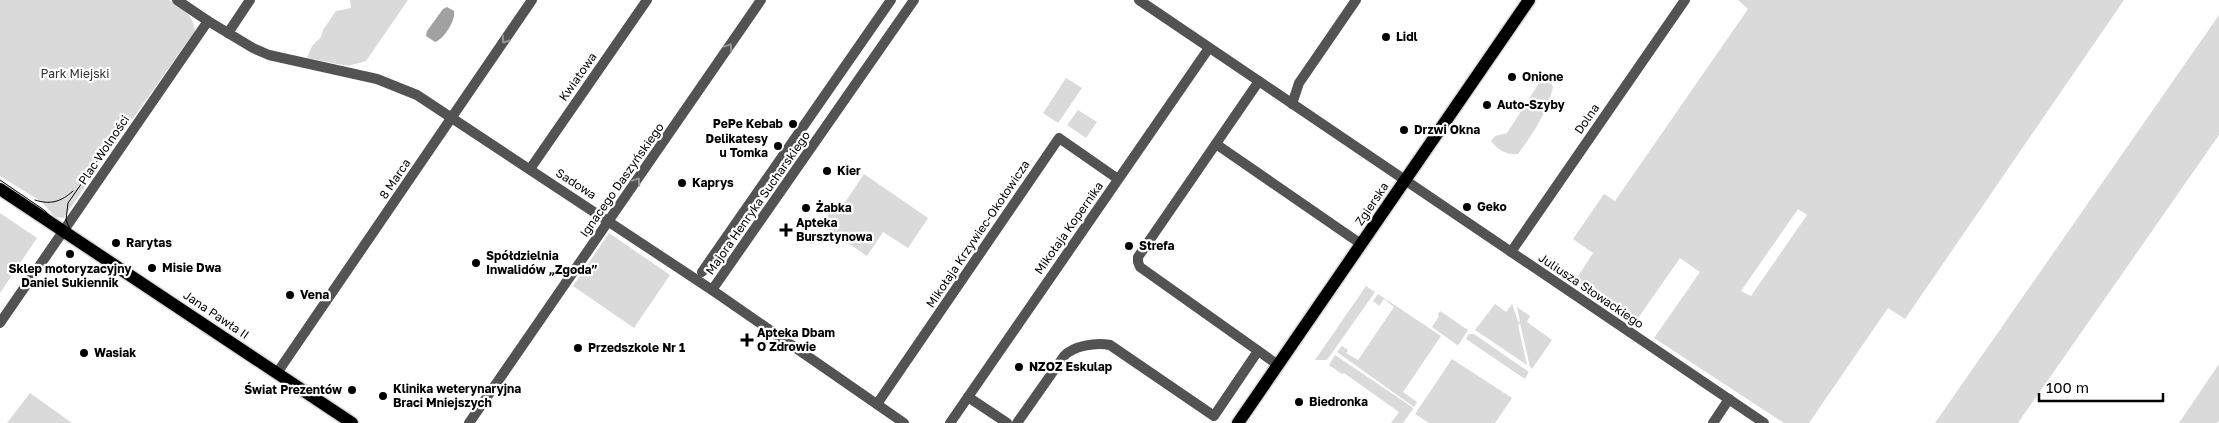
<svg xmlns="http://www.w3.org/2000/svg" width="2219" height="423" font-family="'Golos Text',sans-serif">
  <style>
    .green { fill: #dadada; fill-rule: evenodd }
    .water { fill: #a1a1a1 }
    .lines { fill: none; stroke-linecap: round; stroke-linejoin: round }
    .major-casing { stroke: #dbdbdb; stroke-width: 15 }
    .minor { stroke: #535353; stroke-width: 10 }
    .major { stroke: #000; stroke-width: 12 }
    .tram { stroke: #000; stroke-width: 1 }
    .oneway { stroke: #989898 }
    .poi-dot { fill: #000; stroke: #fff; stroke-width: 2 }
    .labels { text-anchor: middle; stroke-width: 4.5; stroke-linejoin: round; paint-order: stroke }
    .poi-label { font-size: 12px; font-weight: bold; fill: #000; stroke: #fff; text-anchor: start }
    .park-label { font-size: 12px; fill: #313131; stroke: #fff }
    .street-label { font-size: 12px; fill: #000; stroke: #fff }
  </style>
  <rect width="100%" height="100%" fill="#fff"/>
  <g class="green">
    <path d="M0,0H169C183,9 193,14 195,31L114,145L100,163L98,162L84,182V188L64,218L55,217L42,202L0,176Z"/>
    <polygon points="350,0 408,0 366,61 348,66 307,58 312,46 321,37 323,30 336,11 351,8"/>
    <path d="M1738,0H2124L1905,319L1888,308L1809,423H1784L1654,338L1700,272L1680,258L1634,324L1575,281L1593,253L1573,239L1604,194L1615,201L1748,9ZM1798,209L1807,215L1751,296L1741,291Z"/>
    <polygon points="2219,15 2219,135 2018,423 1935,423"/>
    <polygon points="1066,78 1082,88 1058,123 1043,113"/>
    <path d="M1541,80L1549,81L1553,87C1547,113 1534,132 1518,154C1506,155 1498,150 1491,141L1495,136L1507,133Z"/>
    <polygon points="1078,110 1097,122 1086,138 1067,125"/>
    <polygon points="864,174 928,218 908,248 883,232 867,256 821,225 838,201 844,204"/>
    <polygon points="0,213 37,238 0,293"/>
    <polygon points="609,233 670,275 634,328 573,286"/>
    <polygon points="1366,286 1375,292 1327,360 1315,360"/>
    <polygon points="1378,294 1441,336 1403,392 1417,402 1414,407 1337,352 1342,346 1348,350 1346,353 1358,360 1394,307 1384,299 1379,306 1373,301"/>
    <polygon points="1495,304 1506,312 1512,304 1518,321 1520,322 1517,307 1530,316 1527,322 1552,340 1532,369 1530,367 1520,323 1518,325 1527,365 1475,330"/>
    <polygon points="1440,311 1468,330 1459,344 1457,345 1432,327 1439,316 1438,314"/>
    <polygon points="1469,334 1474,334 1529,372 1525,379 1466,339"/>
    <polygon points="1335,355 1412,407 1413,409 1403,423 1391,423 1399,412 1344,373 1342,374 1329,365"/>
    <polygon points="1452,359 1512,398 1495,423 1429,423 1415,414"/>
    <polygon points="2219,364 2219,421 2217,423 2179,423"/>
    <polygon points="30,393 72,423 7,423"/>
  </g>
  <path class="water" d="M447,7L454,11C456,20 444,39 435,42L426,36L427,31L443,9Z"/>
  <g class="lines">
    <g class="major-casing">
      <g id="major">
        <polyline points="0,189 352,423"/>
        <polyline points="1238,423 1529,0"/>
      </g>
    </g>
    <g class="minor">
      <polyline points="1139,0 1764,423"/>
      <polyline points="208,21 253,48 269,55 377,79 417,95 712,290 904,423"/>
      <polyline points="228,33 250,0"/>
      <polyline points="1259,81 1138,257 1138,262 1140,267 1278,365"/>
      <polyline points="1292,104 1299,83 1356,0"/>
      <polyline points="1216,144 1361,244"/>
      <polyline points="530,169 647,0"/>
      <polyline points="1511,252 1685,0"/>
      <polyline points="702,272 891,0"/>
      <polyline points="712,290 914,0"/>
      <polyline points="0,323 208,21 177,0"/>
      <polyline points="277,373 532,0"/>
      <polyline points="968,397 1007,423"/>
      <polyline points="877,404 1059,138 1118,179"/>
      <polyline points="469,423 761,0"/>
      <polyline points="950,423 1209,48"/>
      <path d="M1017,423L1064,356C1073,346 1096,342 1110,345L1214,416L1258,351"/>
      <polyline points="1713,423 1729,399"/>
    </g>
    <use href="#major" class="major"/>
    <g class="tram">
      <polyline points="0,180 44,210 68,233 352,423"/>
      <path d="M35,200C50,205 61,202 73,191"/>
      <polyline points="72,234 66,220 68,203 122,125"/>
    </g>
  </g>
  <defs><path id="oneway-chevron" d="M-2-3.5L2.5 0L-2 3.5" fill="none" stroke-width="1.6" stroke-linecap="round" stroke-linejoin="round" transform="scale(1.25)"/></defs>
  <g class="oneway">
    <use href="#oneway-chevron" transform="translate(505 40) rotate(124)"/>
    <use href="#oneway-chevron" transform="translate(729 47) rotate(-56)"/>
    <use href="#oneway-chevron" transform="translate(637 181) rotate(-56)"/>
  </g>
  <g class="poi-dot">
    <circle cx="1386" cy="37" r="5"/>
    <circle cx="1512" cy="77" r="5"/>
    <circle cx="1487" cy="105" r="5"/>
    <circle cx="793" cy="124" r="5"/>
    <circle cx="1404" cy="130" r="5"/>
    <circle cx="778" cy="146" r="5"/>
    <circle cx="827" cy="171" r="5"/>
    <circle cx="682" cy="183" r="5"/>
    <circle cx="1467" cy="207" r="5"/>
    <circle cx="806" cy="208" r="5"/>
    <path d="M783.5 222.5h5v5h5v5h-5v5h-5v-5h-5v-5h5z"/>
    <circle cx="116" cy="243" r="5"/>
    <circle cx="1129" cy="246" r="5"/>
    <circle cx="70" cy="254" r="5"/>
    <circle cx="476" cy="263" r="5"/>
    <circle cx="152" cy="268" r="5"/>
    <circle cx="290" cy="295" r="5"/>
    <path d="M744.5 332.5h5v5h5v5h-5v5h-5v-5h-5v-5h5z"/>
    <circle cx="578" cy="348" r="5"/>
    <circle cx="84" cy="353" r="5"/>
    <circle cx="1019" cy="367" r="5"/>
    <circle cx="352" cy="390" r="5"/>
    <circle cx="383" cy="396" r="5"/>
    <circle cx="1299" cy="402" r="5"/>
  </g>
  <g class="labels">
    <g class="poi-label">
      <text x="1396" y="41">Lidl</text>
      <text x="1522" y="81">Onione</text>
      <text x="1497" y="109">Auto-Szyby</text>
      <text x="783" y="128" text-anchor="end">PePe Kebab</text>
      <text x="1414" y="134">Drzwi Okna</text>
      <text x="768" y="143" text-anchor="end">Delikatesy<tspan x="768" dy="14">u Tomka</tspan></text>
      <text x="837" y="175">Kier</text>
      <text x="692" y="187">Kaprys</text>
      <text x="1477" y="211">Geko</text>
      <text x="816" y="212">Żabka</text>
      <text x="796" y="227">Apteka<tspan x="796" dy="14">Bursztynowa</tspan></text>
      <text x="126" y="247">Rarytas</text>
      <text x="1139" y="250">Strefa</text>
      <text x="486" y="260">Spółdzielnia<tspan x="486" dy="14">Inwalidów „Zgoda”</tspan></text>
      <text x="162" y="272">Misie Dwa</text>
      <text x="70" y="273" text-anchor="middle">Sklep motoryzacyjny<tspan x="70" dy="14">Daniel Sukiennik</tspan></text>
      <text x="300" y="299">Vena</text>
      <text x="757" y="337">Apteka Dbam<tspan x="757" dy="14">O Zdrowie</tspan></text>
      <text x="588" y="352">Przedszkole Nr 1</text>
      <text x="94" y="357">Wasiak</text>
      <text x="1029" y="371">NZOZ Eskulap</text>
      <text x="393" y="393">Klinika weterynaryjna<tspan x="393" dy="14">Braci Mniejszych</tspan></text>
      <text x="342" y="394" text-anchor="end">Świat Prezentów</text>
      <text x="1309" y="406">Biedronka</text>
    </g>
    <g class="park-label">
      <text x="75" y="78">Park Miejski</text>
    </g>
    <g class="street-label">
      <text transform="translate(578 77) rotate(-55)" y="4">Kwiatowa</text>
      <text transform="translate(1587 119) rotate(-55)" y="4">Dolna</text>
      <text transform="translate(104 150) rotate(-56)" y="4">Plac Wolności</text>
      <text transform="translate(395 179) rotate(-56)" y="4">8 Marca</text>
      <text transform="translate(622 180) rotate(-55)" y="4">Ignacego Daszyńskiego</text>
      <text transform="translate(576 184) rotate(33)" y="4">Sadowa</text>
      <text transform="translate(758 203) rotate(-55)" y="4">Majora Henryka Sucharskiego</text>
      <text transform="translate(1372 204) rotate(-56)" y="4">Zgierska</text>
      <text transform="translate(1069 228) rotate(-55)" y="4">Mikołaja Kopernika</text>
      <text transform="translate(978 234) rotate(-56)" y="4">Mikołaja Krzywiec-Okołowicza</text>
      <text transform="translate(1591 291) rotate(34)" y="4">Juliusza Słowackiego</text>
      <text transform="translate(216 315) rotate(34)" y="4">Jana Pawła II</text>
    </g>
  </g>
  <path d="M2039 393v8h124v-8" fill="none" stroke="#000000" stroke-width="2.5"/>
  <text x="2046" y="393" font-size="15" fill="#000000" stroke="#ffffff" stroke-width="4" paint-order="stroke">100 m</text>
</svg>
